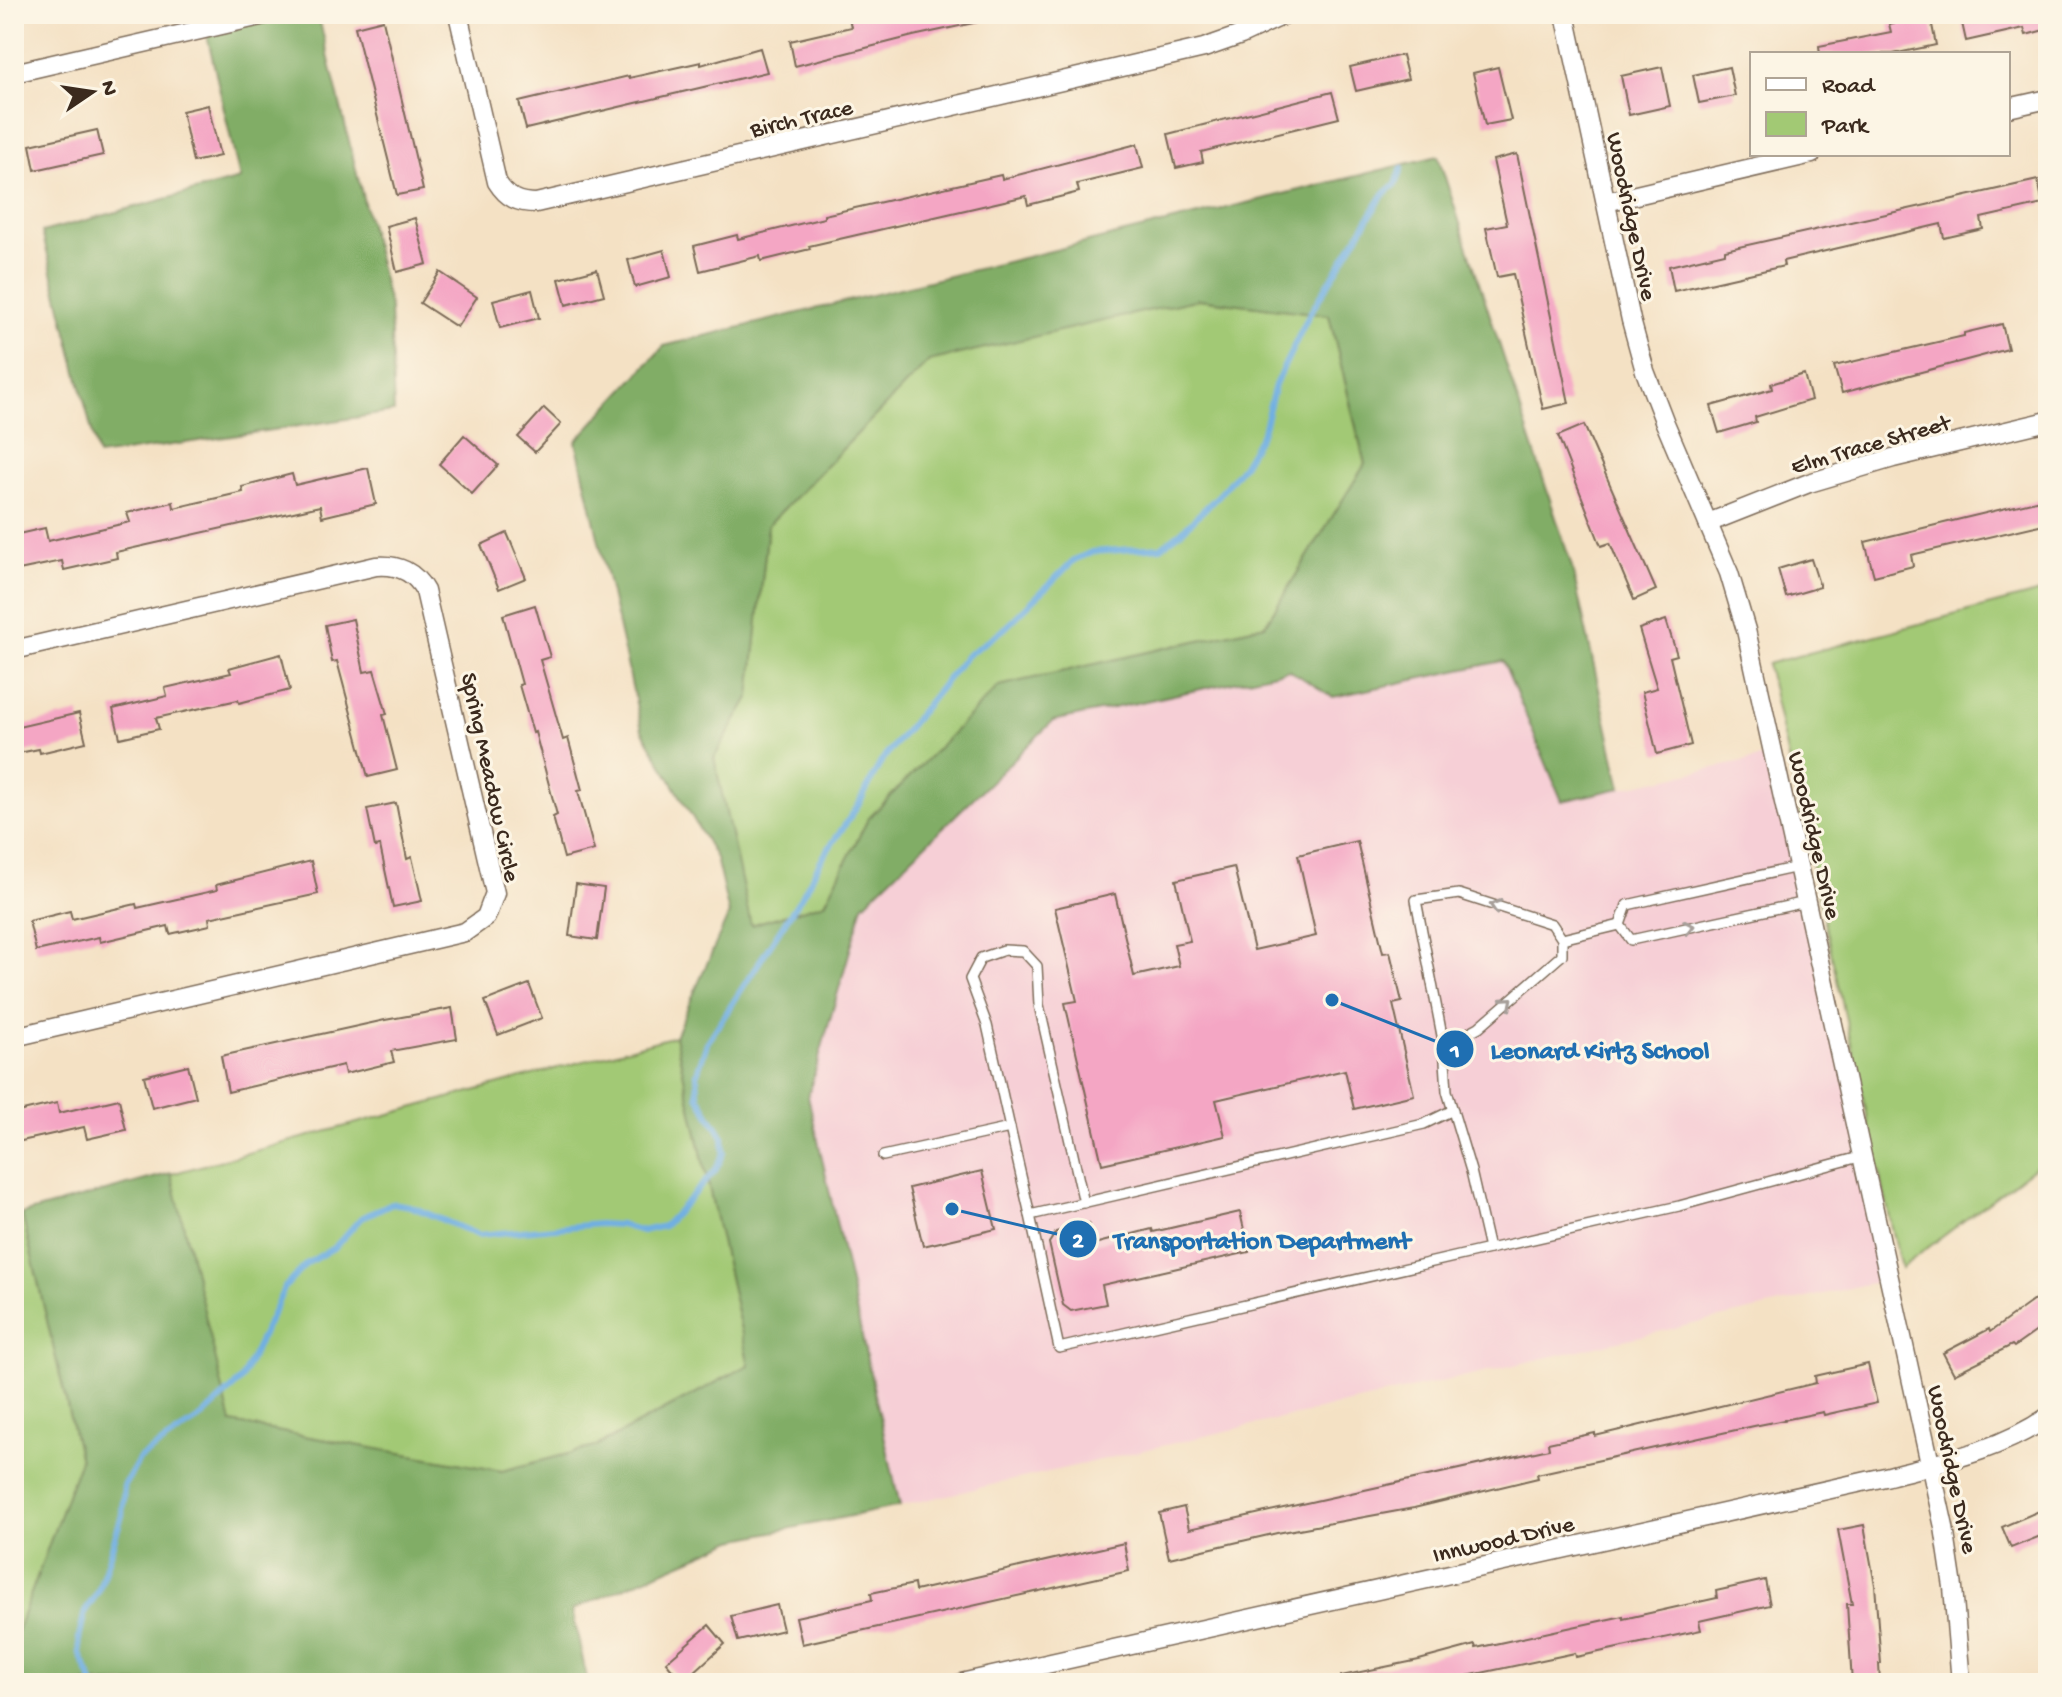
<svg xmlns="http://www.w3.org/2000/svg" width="2062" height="1697" font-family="'Gochi Hand',sans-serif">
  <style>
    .built { fill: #f6cfd6 }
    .green { fill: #a2c974; stroke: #6e7a49; stroke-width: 2 }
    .forest { fill: #81ad66; stroke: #5e6c42; stroke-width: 2; fill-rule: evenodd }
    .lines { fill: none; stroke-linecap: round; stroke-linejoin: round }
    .stream { stroke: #6fafe2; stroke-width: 6 }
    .building { fill: #f4a6c4 }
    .lane-casing { stroke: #7c6a58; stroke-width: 12 }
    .street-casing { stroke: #7c6a58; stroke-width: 21 }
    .lane { stroke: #fff; stroke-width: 9 }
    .street { stroke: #fff; stroke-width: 18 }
    .oneway { stroke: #a79f9a }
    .labels { text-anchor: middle; stroke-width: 6; stroke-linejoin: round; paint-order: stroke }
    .street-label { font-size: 24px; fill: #3b2a1e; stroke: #fcf5e5 }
    .leader { fill: none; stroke: #1f6fb2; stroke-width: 3 }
    .callout-dot { fill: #1f6fb2; stroke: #fcf5e5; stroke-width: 3 }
    .mark-label { font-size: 24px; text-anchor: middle; font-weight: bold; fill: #fff }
    .callout-label { font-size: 26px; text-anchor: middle; font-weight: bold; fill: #1f6fb2; stroke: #fcf5e5; stroke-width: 6; stroke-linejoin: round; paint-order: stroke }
  </style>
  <rect width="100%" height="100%" fill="#fcf5e5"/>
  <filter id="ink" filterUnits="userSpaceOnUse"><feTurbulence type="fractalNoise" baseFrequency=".0125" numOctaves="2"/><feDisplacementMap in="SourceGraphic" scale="16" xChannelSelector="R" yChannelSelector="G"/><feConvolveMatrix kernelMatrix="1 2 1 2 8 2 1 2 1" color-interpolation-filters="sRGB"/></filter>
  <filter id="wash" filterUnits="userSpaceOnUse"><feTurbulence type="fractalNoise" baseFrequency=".006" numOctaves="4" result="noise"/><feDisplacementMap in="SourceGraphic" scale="32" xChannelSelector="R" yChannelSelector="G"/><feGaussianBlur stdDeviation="1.8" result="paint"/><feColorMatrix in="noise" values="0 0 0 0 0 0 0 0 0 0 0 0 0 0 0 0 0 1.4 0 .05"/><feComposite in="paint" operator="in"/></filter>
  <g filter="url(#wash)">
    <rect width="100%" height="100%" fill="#f4e1c4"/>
    <polygon class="built" points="1504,661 1562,801 1765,757 1798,867 1889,1279 900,1506 808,1096 863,905 1053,721 1289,670 1334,697"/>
    <g class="green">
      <polygon points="1199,299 1329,315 1365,465 1265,625 999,687 868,819 825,903 750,925 714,758 750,696 768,525 929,360"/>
      <polygon points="2048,590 2048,1157 1901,1268 1767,664"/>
      <polygon points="675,1036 749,1365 595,1447 502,1471 230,1423 171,1174"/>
      <polygon points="22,1214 80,1460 14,1640 14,1216"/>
    </g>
    <g class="forest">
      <polygon points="269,14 318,14 390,309 394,412 98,456 42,232 240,179 206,30"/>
      <path d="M1438,156L1572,567L1621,788L1562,801L1503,661L1333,697L1289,670L1053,721L863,905L808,1096L900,1506L734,1540L572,1610L588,1683H14V1640L80,1460L22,1214L171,1173L231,1423L502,1471L595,1447L749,1365L675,1036L729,914L716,858L642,730L576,441L664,346ZM1199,299L1329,315L1365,464L1265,625L999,686L868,819L825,903L751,925L714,758L750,696L768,525L929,361Z"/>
    </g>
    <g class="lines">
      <polyline class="stream" points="93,1683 80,1654 79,1638 85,1611 98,1592 122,1515 124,1486 140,1458 202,1417 241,1380 285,1287 306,1264 335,1247 361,1218 392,1203 410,1206 478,1235 599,1224 621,1225 642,1231 664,1226 715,1171 724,1153 723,1137 698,1096 697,1073 707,1043 803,894 821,860 859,804 882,760 966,656 1004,629 1074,560 1092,552 1161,547 1181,532 1220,494 1243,465 1263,431 1275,385 1309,315 1383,195 1396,184 1402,168"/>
    </g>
    <g id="blocks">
      <g class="building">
        <polygon points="848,14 982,14 983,21 913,36 795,66 790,41 851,27"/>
        <polygon points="1960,14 2048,14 2048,29 2026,35 2024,28 1966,41"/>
        <polygon points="1930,15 1936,45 1893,54 1820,54 1819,46 1891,32 1889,24"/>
        <polygon points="383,20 423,190 397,195 355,27"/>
        <polygon points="760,48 767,72 526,129 519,102 629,76 629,78 701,62 701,65"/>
        <polygon points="1402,55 1408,79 1356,91 1350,67"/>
        <polygon points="1498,67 1511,120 1485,125 1473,73"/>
        <polygon points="1662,67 1670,106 1629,115 1621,76"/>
        <polygon points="1729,67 1735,96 1699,103 1693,75"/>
        <polygon points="1332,92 1339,118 1201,152 1203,162 1176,168 1168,134"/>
        <polygon points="208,105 220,156 193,162 182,111"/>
        <polygon points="97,130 103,155 35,170 30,145"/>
        <polygon points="1137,144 1143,168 1077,184 1079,192 1028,205 1026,196 809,246 810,249 761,261 760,256 700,271 694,246 737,235 738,239 824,218 824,215 1001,175 1002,179"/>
        <polygon points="1517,154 1569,403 1543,409 1513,274 1497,277 1486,228 1507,224 1493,160"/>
        <polygon points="2038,180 2043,204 1981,218 1983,229 1944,238 1941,224 1783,261 1784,266 1674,291 1669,266 1725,253 1725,250"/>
        <polygon points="415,218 427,264 397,272 386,226"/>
        <polygon points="664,250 671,277 635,287 628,260"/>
        <polygon points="597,269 604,295 566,305 559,279"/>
        <polygon points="440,272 477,297 457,327 420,303"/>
        <polygon points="532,290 539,318 500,328 493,300"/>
        <polygon points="2002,324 2008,349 1842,393 1834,366 1964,336 1964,333"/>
        <polygon points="1804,374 1811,400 1755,417 1756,422 1719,433 1711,406 1772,389 1771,384"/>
        <polygon points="544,408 561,424 535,452 518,437"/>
        <polygon points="1584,425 1656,590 1634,600 1610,543 1601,546 1558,436"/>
        <polygon points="464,435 498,465 472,494 439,464"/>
        <polygon points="368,468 376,504 322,517 320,506 116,552 117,558 64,570 62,561 14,571 14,535 45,528 48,541 130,522 127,513 173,502 174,508 243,492 242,487 292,474 295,485"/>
        <polygon points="2044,499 2048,523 1911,555 1913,566 1874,576 1865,542"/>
        <polygon points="507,533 526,578 499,589 481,545"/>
        <polygon points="1811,559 1820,587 1786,597 1778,569"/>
        <polygon points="535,605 550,657 540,660 563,740 568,738 582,790 578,791 594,850 564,858 553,817 557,815 535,732 533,733 519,685 522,684 503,615"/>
        <polygon points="353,619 364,672 374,670 387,714 383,715 397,770 368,777 337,661 332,662 325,625"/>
        <polygon points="1666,620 1677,655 1670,657 1691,745 1657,754 1642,692 1657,688 1639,629"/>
        <polygon points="281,654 290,690 239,703 238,700 156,718 159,729 120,738 113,709 167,696 165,688 231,673 229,668"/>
        <polygon points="79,713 86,742 40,753 39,749 14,754 14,728"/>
        <polygon points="396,803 407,859 412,857 422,901 393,907 380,846 375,847 367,809"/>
        <polygon points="1357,841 1383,953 1390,952 1402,1002 1393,1004 1414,1095 1354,1109 1345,1070 1216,1100 1225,1136 1102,1164 1065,1003 1077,1001 1055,908 1115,894 1134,976 1179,966 1174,944 1190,941 1176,880 1234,867 1254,950 1316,936 1298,855"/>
        <polygon points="311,861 318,894 209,918 210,925 170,934 168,926 100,942 99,937 36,951 29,921 70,911 72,919 136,904 137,908 217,890 216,885"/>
        <polygon points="576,884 604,888 597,940 569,936"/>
        <polygon points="529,984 542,1018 498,1035 485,1001"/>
        <polygon points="452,1008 457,1039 391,1051 394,1062 345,1074 343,1065 228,1092 221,1056 385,1020"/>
        <polygon points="188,1065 196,1097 152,1108 144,1076"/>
        <polygon points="119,1099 126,1130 87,1139 84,1127 17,1142 14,1113 57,1103 59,1113"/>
        <polygon points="982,1171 996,1229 923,1246 909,1188"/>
        <polygon points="1240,1212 1249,1252 1102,1285 1106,1304 1071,1311 1063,1305 1049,1243 1056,1232 1089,1224 1094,1244 1152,1229 1153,1232"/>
        <polygon points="2048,1290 2048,1323 2014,1347 2012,1345 1954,1374 1943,1353 1989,1329 1990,1332"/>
        <polygon points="1868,1364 1877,1403 1824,1415 1823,1412 1754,1426 1537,1474 1538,1478 1414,1508 1277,1533 1169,1558 1159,1513 1184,1507 1189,1529 1549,1449 1548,1443 1595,1433 1595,1436 1816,1383 1815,1376"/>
        <polygon points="2039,1511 2048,1533 2011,1548 2002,1527"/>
        <polygon points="1864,1525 1875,1585 1881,1664 1879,1664 1880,1683 1852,1683 1847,1604 1852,1604 1838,1530"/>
        <polygon points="1124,1543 1129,1571 802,1644 796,1617 872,1600 871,1593 914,1584 915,1591"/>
        <polygon points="1765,1580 1770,1605 1699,1621 1701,1630 1576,1657 1575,1653 1434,1683 1342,1683 1341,1676 1419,1660 1475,1645 1476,1648 1623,1616 1623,1619 1717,1598 1716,1591"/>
        <polygon points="777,1605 783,1630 738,1641 731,1616"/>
        <polygon points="709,1625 725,1644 683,1682 666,1662"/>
      </g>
    </g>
  </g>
  <g filter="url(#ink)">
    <use href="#blocks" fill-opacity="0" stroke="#7c6a58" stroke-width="2"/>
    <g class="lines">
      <g class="lane-casing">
        <g id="lane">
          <polyline points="1620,925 1631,940 1806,902"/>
          <polyline points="1620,925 1627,905 1798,867"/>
          <polyline points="1562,939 1620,925"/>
          <polyline points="1444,1046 1479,1027 1562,955 1562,939 1552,924 1459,894 1416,900 1444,1046 1447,1091 1471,1171 1489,1249 1679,1206 1863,1156"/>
          <polyline points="1010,1128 987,1025 970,979 981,958 1004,950 1023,951 1037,966 1039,1005 1084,1203"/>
          <polyline points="883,1156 1010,1128 1030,1215 1424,1124 1453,1110"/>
          <polyline points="1030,1215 1059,1348 1489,1249"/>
        </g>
      </g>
      <g class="street-casing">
        <g id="street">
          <path d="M458,14L497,182C507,198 518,203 536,203L1204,48L1241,35L1286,14"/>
          <polyline points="1565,14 1631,320 1645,371 1665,423 1729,573 1746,630 1944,1527 1953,1587 1961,1683"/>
          <polyline points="14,73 269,14"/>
          <polyline points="2008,108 2048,99"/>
          <polyline points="1606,202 1812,154"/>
          <polyline points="1708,523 1809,483 1893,458 2048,421"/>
          <path d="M14,650L376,566C398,564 415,572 425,591L495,893L486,917L465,932L14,1037"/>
          <path d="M961,1683L1885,1477C1942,1462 1999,1451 2048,1417"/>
        </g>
      </g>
      <use href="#lane" class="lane"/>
      <use href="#street" class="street"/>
    </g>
    <defs><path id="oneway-chevron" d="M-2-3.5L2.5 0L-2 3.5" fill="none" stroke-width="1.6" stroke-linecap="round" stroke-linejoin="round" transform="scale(2)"/></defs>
    <g class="oneway">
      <use href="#oneway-chevron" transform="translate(1495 906) rotate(-162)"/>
      <use href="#oneway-chevron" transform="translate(1689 927) rotate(-12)"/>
      <use href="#oneway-chevron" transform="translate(1508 1002) rotate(-41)"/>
    </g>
  </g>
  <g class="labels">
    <g class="street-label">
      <text transform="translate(801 117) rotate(-13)" y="8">Birch Trace</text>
      <text transform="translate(1633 216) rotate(78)" y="8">Woodridge Drive</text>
      <text transform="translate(1870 443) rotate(-16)" y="8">Elm Trace Street</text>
      <text transform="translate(492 777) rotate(78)" y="8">Spring Meadow Circle</text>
      <text transform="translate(1816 835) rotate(77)" y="8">Woodridge Drive</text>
      <text transform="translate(1954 1469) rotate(78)" y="8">Woodridge Drive</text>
      <text transform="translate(1503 1538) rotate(-13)" y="8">Innwood Drive</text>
    </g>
  </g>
  <path class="leader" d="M1332 1000L1455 1049M952 1209L1078 1239"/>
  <g class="callout-dot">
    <circle cx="1332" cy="1000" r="8"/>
    <circle cx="952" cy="1209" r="8"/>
    <circle cx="1455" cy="1049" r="20"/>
    <circle cx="1078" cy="1239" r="20"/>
  </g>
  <g class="mark-label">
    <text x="1455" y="1057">1</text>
    <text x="1078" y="1247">2</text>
  </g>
  <g class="callout-label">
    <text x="1600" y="1058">Leonard Kirtz School</text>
    <text x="1262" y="1248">Transportation Department</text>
  </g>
  <rect width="2062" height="1697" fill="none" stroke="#fcf5e5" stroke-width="48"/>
  <rect x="1750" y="52" width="260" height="104" fill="#fcf5e5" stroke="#afa495" stroke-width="2"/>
  <rect x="1766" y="78" width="40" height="12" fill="#ffffff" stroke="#afa495" stroke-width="2"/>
  <text x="1822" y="92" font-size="24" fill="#3b2a1e">Road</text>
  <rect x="1766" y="112" width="40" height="24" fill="#a2c974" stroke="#afa495" stroke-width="2"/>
  <text x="1822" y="132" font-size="24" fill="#3b2a1e">Park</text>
  <g transform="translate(92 92) rotate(77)" stroke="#fcf5e5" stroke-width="6" paint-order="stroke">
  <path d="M0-6L14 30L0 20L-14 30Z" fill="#3b2a1e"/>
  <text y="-12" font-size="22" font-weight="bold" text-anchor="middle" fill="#3b2a1e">N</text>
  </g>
</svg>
